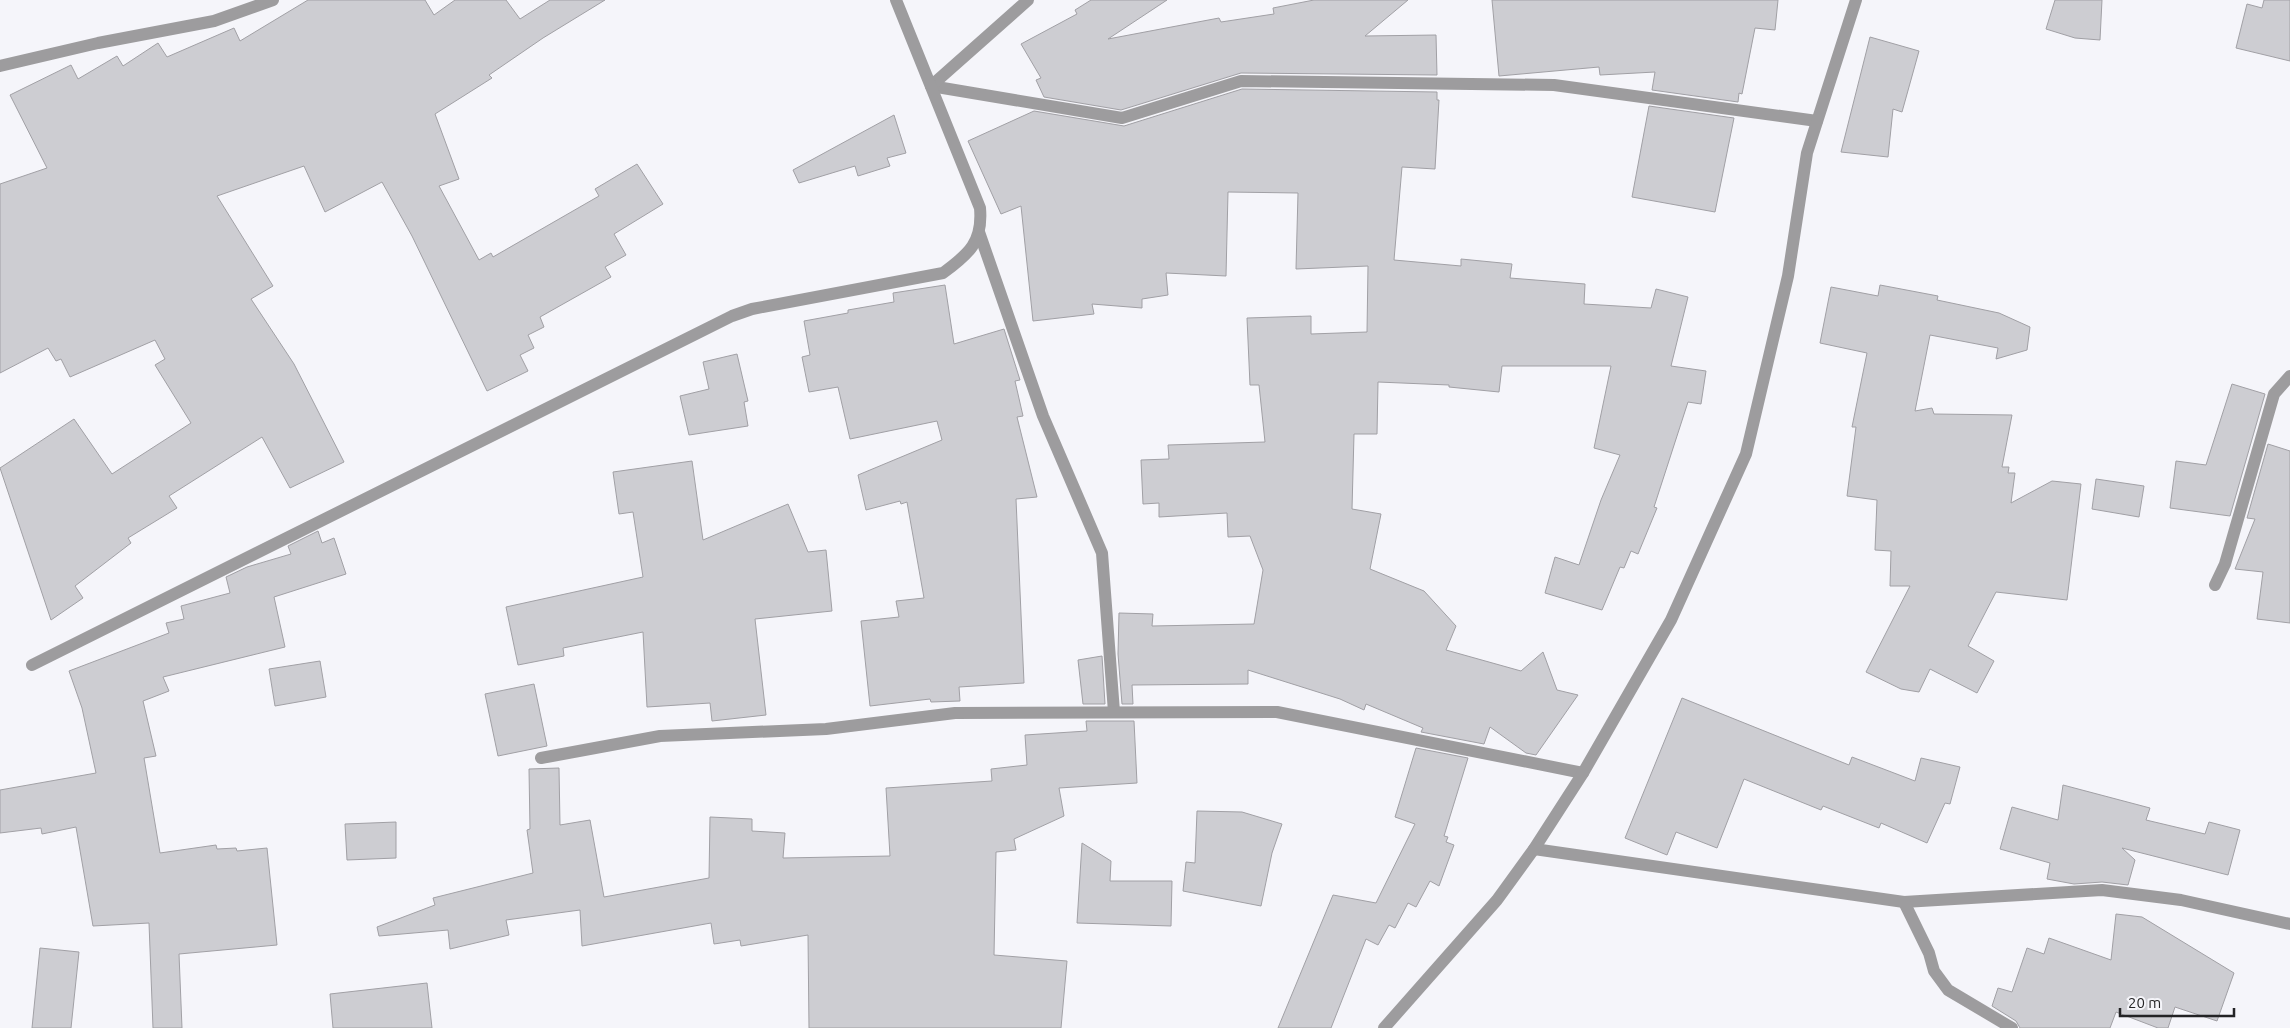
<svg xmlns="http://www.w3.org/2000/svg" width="2290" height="1028" font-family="Ubuntu,sans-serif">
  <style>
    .building { fill: #cdcdd2; stroke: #a1a0a5 }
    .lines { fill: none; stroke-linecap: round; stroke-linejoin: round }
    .minor { stroke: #9d9c9e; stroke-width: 12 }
  </style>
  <rect width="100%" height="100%" fill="#f5f5fa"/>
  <g class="building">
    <polygon points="308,0 425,0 434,15 455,0 506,0 520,19 550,0 605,0 543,38 489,75 492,78 435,114 459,179 439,186 479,260 491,253 493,257 599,196 595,189 637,164 663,204 614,234 626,255 605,267 611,277 540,317 544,327 528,335 534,348 520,355 528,371 487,391 412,236 382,182 325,212 304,166 217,196 273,286 251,299 294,364 344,462 290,488 262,437 169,496 177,508 128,538 131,543 75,586 83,598 51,620 0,468 74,419 112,474 191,423 155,365 165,359 155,340 70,377 61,359 56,361 48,348 0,373 0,184 47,168 10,95 71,65 78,79 117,56 123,66 158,43 167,57 234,28 240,41"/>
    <polygon points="1091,0 1167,0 1108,39 1219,18 1221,22 1274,14 1273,8 1314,0 1408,0 1365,36 1436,35 1437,75 1241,73 1121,110 1044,97 1036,80 1041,78 1021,44 1077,14 1075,10"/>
    <polygon points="1492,0 1778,0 1775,30 1755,28 1742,94 1739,93 1738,102 1652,90 1655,72 1600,75 1599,67 1499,76"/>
    <polygon points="2055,0 2102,0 2100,40 2075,38 2046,29"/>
    <polygon points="2264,0 2290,0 2290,61 2236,48 2247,4 2262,8"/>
    <polygon points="1870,37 1919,51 1902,112 1893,109 1888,157 1841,152"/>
    <polygon points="1242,89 1437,92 1437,100 1439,100 1435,169 1402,167 1394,260 1461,266 1461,259 1512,264 1510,278 1585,284 1584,304 1651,308 1656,289 1688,297 1671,366 1706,371 1701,404 1688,402 1654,507 1657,508 1638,554 1631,551 1624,568 1620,567 1602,610 1545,593 1555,557 1579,565 1601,500 1620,455 1594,448 1611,366 1502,366 1499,392 1449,387 1449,385 1378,382 1377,434 1354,434 1352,509 1381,514 1370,569 1424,591 1456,626 1446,650 1521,671 1543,652 1557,690 1578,695 1536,755 1526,753 1490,727 1484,744 1421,732 1423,728 1366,704 1364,710 1340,699 1248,670 1248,684 1132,685 1133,704 1122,704 1118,654 1119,613 1153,614 1152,626 1254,624 1263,570 1250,536 1228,537 1227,513 1159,517 1159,503 1143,504 1141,460 1169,459 1168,445 1265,442 1259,385 1250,385 1247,318 1311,316 1311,334 1367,332 1368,266 1296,269 1298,193 1228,192 1226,276 1166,273 1168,295 1142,299 1142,308 1092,304 1094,314 1033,321 1021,206 1001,214 968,141 1034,111 1124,126"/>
    <polygon points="1649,106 1734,118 1715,212 1632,197"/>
    <polygon points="894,115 906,153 887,158 890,166 858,176 855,166 799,183 793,170"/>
    <polygon points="945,285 954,344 1004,329 1020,380 1015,381 1023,416 1017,417 1037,497 1016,499 1024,683 959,687 960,701 931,702 930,699 870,706 861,621 899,617 896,601 924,598 907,502 901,504 900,501 866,510 858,475 942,440 937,421 850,439 838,387 809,392 802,357 810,355 804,321 848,313 848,310 894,302 893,293"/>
    <polygon points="1880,285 1938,296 1937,300 1999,313 2030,327 2027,350 1996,359 1998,348 1930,335 1915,411 1932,408 1934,414 2012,415 2002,467 2009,467 2008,473 2015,473 2011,503 2052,481 2081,484 2067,600 1996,592 1968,646 1994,661 1977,693 1930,669 1919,692 1901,689 1866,672 1910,586 1890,586 1891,551 1875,550 1877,500 1847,496 1856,427 1852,427 1867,353 1820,343 1831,287 1878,296"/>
    <polygon points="737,354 748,401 744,402 748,426 689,435 680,396 709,389 703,362"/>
    <polygon points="2232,384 2265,394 2230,516 2170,508 2176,461 2206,465"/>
    <polygon points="2268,444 2290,451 2290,623 2257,619 2263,572 2235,569 2255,519 2247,518"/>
    <polygon points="692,461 703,540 788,504 808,552 826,550 832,611 755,619 766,715 712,721 710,703 647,707 643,632 563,648 564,656 518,665 506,607 643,577 633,512 619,514 613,472"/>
    <polygon points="2096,479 2144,486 2139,517 2092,509"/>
    <polygon points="318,531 322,543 334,538 346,574 274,597 285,647 163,677 169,691 143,701 156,756 144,758 160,853 216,845 217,849 236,848 237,851 267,848 277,945 179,954 182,1028 153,1028 149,923 93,926 76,827 42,834 41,828 0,833 0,790 96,773 82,708 69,671 169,633 166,623 184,619 181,606 230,593 226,577 247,567 291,554 288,546"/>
    <polygon points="1102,656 1105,704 1083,704 1078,660"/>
    <polygon points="320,661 326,697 275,706 269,669"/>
    <polygon points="534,684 547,746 498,756 485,694"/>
    <polygon points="1682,698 1849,765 1852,757 1915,781 1921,758 1960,767 1950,804 1945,803 1927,843 1881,823 1879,828 1823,806 1821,810 1744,779 1717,848 1676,832 1667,855 1625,838"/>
    <polygon points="1086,721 1134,721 1137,783 1059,788 1064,816 1014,839 1016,850 996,852 994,955 1067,961 1061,1028 809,1028 808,935 741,946 740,940 714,944 711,923 582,946 580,910 506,920 509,935 450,949 448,930 379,936 377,927 435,905 433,898 533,873 527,830 530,829 529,769 559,768 560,825 590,820 604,897 709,878 710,817 752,819 752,831 785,833 783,858 890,856 886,788 992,781 991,769 1027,765 1025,735 1087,731"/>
    <polygon points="1416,748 1468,758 1444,836 1448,837 1446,842 1454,845 1439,886 1430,881 1416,907 1408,903 1395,928 1389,925 1378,945 1366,939 1331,1028 1278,1028 1333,895 1376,903 1415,824 1395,817"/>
    <polygon points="2063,785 2150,808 2146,820 2205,834 2209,822 2240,830 2228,875 2122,848 2135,860 2128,885 2102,882 2074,884 2047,879 2050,863 2000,849 2012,807 2058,820"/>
    <polygon points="1197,811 1242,812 1282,824 1272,853 1261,906 1183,891 1186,862 1195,863"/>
    <polygon points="396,822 396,858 347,860 345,824"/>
    <polygon points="1082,843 1111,861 1110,881 1172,881 1171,926 1077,923"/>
    <polygon points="2116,914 2142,917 2234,973 2217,1021 2175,1007 2168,1028 2158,1028 2116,1012 2110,1028 2020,1028 2016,1021 1992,1006 1998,988 2012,992 2027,948 2044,954 2049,938 2111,960"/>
    <polygon points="40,948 79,952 71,1028 32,1028"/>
    <polygon points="427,983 432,1028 333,1028 330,994"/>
  </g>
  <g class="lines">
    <g class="minor">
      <polyline points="0,66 98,43 214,21 273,0"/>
      <polyline points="931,86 1122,118 1241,81 1554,85 1817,121"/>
      <polyline points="931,86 1028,0"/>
      <polyline points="979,232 1043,416 1102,553 1114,712"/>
      <polyline points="2215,585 2225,564 2274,394 2290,376"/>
      <path d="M32,665L732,316L752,309L943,273C969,254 983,242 980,208L896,0"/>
      <polyline points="541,758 660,736 826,729 955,713 1277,712 1583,773"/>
      <polyline points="1534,849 1904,902 2102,890 2181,900 2290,924"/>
      <polyline points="1904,902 1929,953 1934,971 1948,990 2012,1028"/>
      <polyline points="1384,1028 1497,900 1534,849 1583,773 1671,620 1746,454 1788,276 1807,153 1856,0"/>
    </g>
  </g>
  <path d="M2120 1008v8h114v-8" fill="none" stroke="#232325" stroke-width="2.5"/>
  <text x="2128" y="1008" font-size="15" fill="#232325" stroke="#f5f5fa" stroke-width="4" paint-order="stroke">20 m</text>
</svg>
